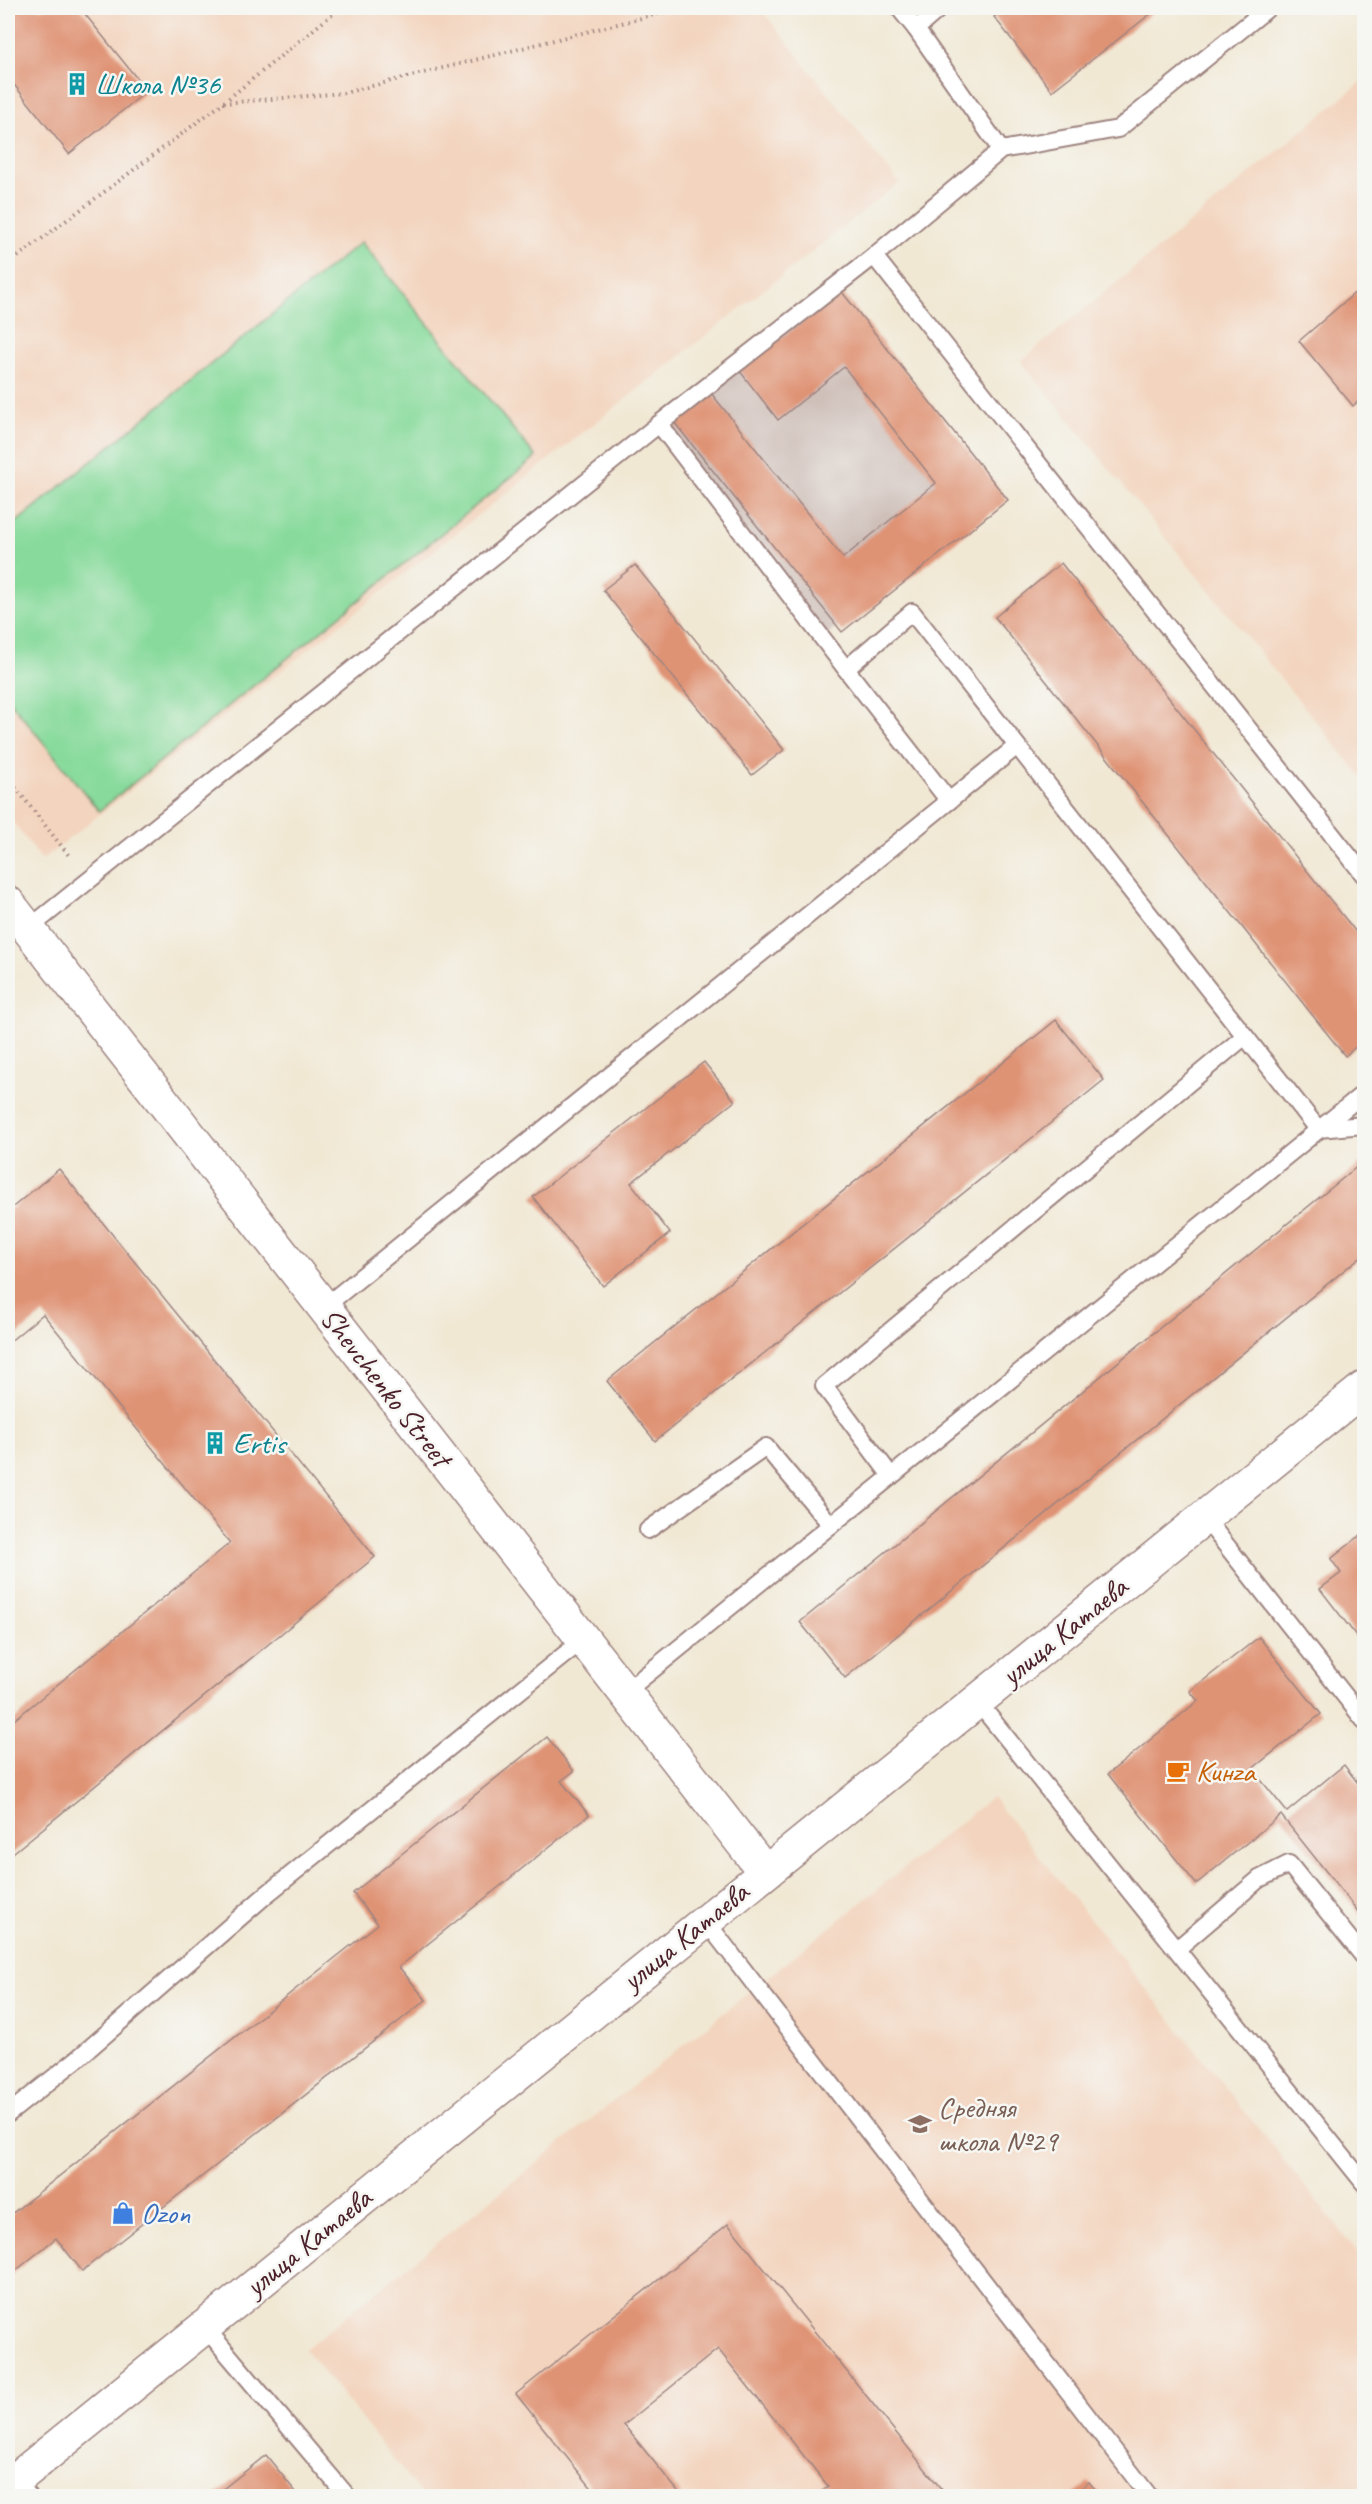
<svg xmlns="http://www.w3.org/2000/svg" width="1372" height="2504" font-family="Caveat,sans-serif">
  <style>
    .built { fill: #f3d4be }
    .industrial { fill: #cfc0ba }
    .green { fill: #87da9b; stroke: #687c63; stroke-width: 1.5 }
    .building { fill: #df9375 }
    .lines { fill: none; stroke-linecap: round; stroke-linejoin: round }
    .service-casing { stroke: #9e8480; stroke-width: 20 }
    .tertiary-casing { stroke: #9e8480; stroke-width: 36 }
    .path { stroke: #9e8480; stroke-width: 4; stroke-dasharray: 1.5 4.5; stroke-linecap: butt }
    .service { stroke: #fff; stroke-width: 16 }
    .tertiary { stroke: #fff; stroke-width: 33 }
    .labels { text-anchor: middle; stroke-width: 5; stroke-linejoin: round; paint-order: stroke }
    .culture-label { font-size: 30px; fill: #0d838f; stroke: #f6f6f2; text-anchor: start }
    .street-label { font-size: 30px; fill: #4a1f2b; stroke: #f6f6f2 }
    .food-label { font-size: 30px; fill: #c56008; stroke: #f6f6f2; text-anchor: start }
    .education-label { font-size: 30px; fill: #785e54; stroke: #f6f6f2; text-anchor: start }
    .shop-label { font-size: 30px; fill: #366cbe; stroke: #f6f6f2; text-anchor: start }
  </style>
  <rect width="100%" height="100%" fill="#f6f6f2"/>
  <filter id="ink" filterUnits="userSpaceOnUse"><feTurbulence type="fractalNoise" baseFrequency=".0167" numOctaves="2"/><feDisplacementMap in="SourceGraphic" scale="12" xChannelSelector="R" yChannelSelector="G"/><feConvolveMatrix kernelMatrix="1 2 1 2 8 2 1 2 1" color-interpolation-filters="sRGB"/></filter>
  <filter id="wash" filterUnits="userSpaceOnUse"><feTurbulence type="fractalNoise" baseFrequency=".008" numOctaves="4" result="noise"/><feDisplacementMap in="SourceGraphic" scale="24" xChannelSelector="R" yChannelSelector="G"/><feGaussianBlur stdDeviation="1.35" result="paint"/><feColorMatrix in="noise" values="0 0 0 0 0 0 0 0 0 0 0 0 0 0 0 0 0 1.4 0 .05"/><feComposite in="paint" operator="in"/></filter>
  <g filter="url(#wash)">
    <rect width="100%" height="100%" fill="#f1e8d4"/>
    <g class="built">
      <polygon points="8,8 760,8 899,183 42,860 8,816"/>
      <polygon points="1364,80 1364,780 1021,361"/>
      <polygon points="992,1797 1364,2260 1364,2496 423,2496 305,2349"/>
    </g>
    <polygon class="industrial" points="827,294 993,503 826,635 659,424"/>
    <polygon class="green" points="361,242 536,457 99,811 8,699 8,529"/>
    <g id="blocks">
      <g class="building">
        <polygon points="8,8 80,8 147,91 69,154 8,77"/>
        <polygon points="1006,8 1158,8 1052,91 994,17"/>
        <polygon points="1364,285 1364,396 1353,406 1299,341"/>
        <polygon points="842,292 1008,500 842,632 674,422 711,393 843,558 936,483 844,367 778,420 739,370"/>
        <polygon points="1061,563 1364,942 1364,1040 1345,1056 995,617"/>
        <polygon points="635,565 784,750 752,775 603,590"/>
        <polygon points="1056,1020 1104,1080 655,1441 607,1381"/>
        <polygon points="704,1062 735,1101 631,1183 670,1233 603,1286 533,1197"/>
        <polygon points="1364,1161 1364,1254 845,1678 800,1622"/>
        <polygon points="59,1169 375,1557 8,1857 8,1725 230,1543 43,1314 8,1343 8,1211"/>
        <polygon points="1362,1534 1364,1537 1364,1646 1320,1589 1341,1573 1331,1559"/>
        <polygon points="1259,1637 1321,1714 1252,1769 1287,1812 1344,1765 1364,1791 1364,1919 1281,1815 1196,1884 1108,1774 1198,1701 1190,1691"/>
        <polygon points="547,1737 574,1771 561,1781 589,1815 399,1967 426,2000 82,2271 56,2238 8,2277 8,2211 10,2215 378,1924 353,1893"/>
        <polygon points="728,2224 947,2496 816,2496 828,2486 718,2349 624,2425 682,2496 598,2496 516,2394"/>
        <polygon points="266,2455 299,2496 214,2496"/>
        <polygon points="1089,2482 1101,2496 1071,2496"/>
      </g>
    </g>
  </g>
  <g filter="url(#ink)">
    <use href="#blocks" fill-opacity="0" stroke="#9e8480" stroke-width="1.5"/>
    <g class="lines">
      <g class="service-casing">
        <g id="service">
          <polyline points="899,8 916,29 940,8"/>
          <polyline points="916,29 1001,150"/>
          <polyline points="874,256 1001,150 1118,129 1268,8"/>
          <polyline points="659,424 874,256 1364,875"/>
          <polyline points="846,669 949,801"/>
          <polyline points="28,929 659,424 846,669 912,612 1318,1129 1364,1125"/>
          <polyline points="324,1307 1017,746"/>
          <polyline points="891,1476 824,1386 1245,1036"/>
          <polyline points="1204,1517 1364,1720"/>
          <polyline points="648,1530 766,1447 831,1525"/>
          <polyline points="625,1692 1364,1093"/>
          <polyline points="977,1701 1364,2183"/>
          <polyline points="705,1920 1149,2496"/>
          <polyline points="1177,1949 1259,1879 1289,1864 1364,1957"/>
          <polyline points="8,2114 76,2060 267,1894 584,1639"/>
          <polyline points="204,2326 347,2496"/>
          <polyline points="15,2480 29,2496"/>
        </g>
      </g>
      <g class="tertiary-casing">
        <g id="tertiary">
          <polyline points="8,903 765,1872"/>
          <polyline points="8,2486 1364,1388"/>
        </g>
      </g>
      <g class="path">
        <polyline points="223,103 344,93 681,8"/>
        <polyline points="8,264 223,103 340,8"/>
        <polyline points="8,778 70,857"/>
      </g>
      <use href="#service" class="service"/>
      <use href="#tertiary" class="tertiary"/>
    </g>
  </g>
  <defs>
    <g id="building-bare" transform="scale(1.8)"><path d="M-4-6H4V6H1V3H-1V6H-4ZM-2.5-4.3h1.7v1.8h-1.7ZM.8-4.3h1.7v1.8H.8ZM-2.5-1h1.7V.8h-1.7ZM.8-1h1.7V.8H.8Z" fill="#0f9aa8" stroke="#f6f6f2" stroke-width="2.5" paint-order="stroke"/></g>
    <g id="cafe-bare" transform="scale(1.8)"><path d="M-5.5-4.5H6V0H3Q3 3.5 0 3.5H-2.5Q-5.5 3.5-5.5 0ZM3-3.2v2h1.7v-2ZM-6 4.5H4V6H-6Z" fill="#e8710a" stroke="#f6f6f2" stroke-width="2.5" paint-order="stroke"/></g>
    <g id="school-bare" transform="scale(1.8)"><path d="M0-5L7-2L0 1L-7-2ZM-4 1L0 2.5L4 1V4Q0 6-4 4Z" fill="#8d6e63" stroke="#f6f6f2" stroke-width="2.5" paint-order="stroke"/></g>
    <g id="shop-bare" transform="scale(1.8)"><path d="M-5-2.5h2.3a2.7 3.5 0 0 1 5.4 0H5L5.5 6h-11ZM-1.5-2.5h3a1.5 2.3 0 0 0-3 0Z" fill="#3f7fe0" stroke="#f6f6f2" stroke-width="2.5" paint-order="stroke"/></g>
  </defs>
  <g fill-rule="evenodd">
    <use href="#building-bare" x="77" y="84"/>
    <use href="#building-bare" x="215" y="1443"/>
    <use href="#cafe-bare" x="1178" y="1771"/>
    <use href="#school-bare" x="920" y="2124"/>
    <use href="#shop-bare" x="123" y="2213"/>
  </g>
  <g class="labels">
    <g class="culture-label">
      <text x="95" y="94">Школа №36</text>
      <text x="233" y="1453">Ertis</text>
    </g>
    <g class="street-label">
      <text transform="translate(386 1387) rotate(52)" y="10">Shevchenko Street</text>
      <text transform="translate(1064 1631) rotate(-39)" y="10">улица Катаева</text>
      <text transform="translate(685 1936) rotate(-39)" y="10">улица Катаева</text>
      <text transform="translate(308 2242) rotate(-39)" y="10">улица Катаева</text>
    </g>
    <g class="food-label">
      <text x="1196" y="1781">Кинzа</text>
    </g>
    <g class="education-label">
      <text x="938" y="2117">Средняя<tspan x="938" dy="34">школа №29</tspan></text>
    </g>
    <g class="shop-label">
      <text x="141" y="2223">Ozon</text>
    </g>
  </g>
  <rect width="1372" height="2504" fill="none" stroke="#f6f6f2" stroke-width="30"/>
</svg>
